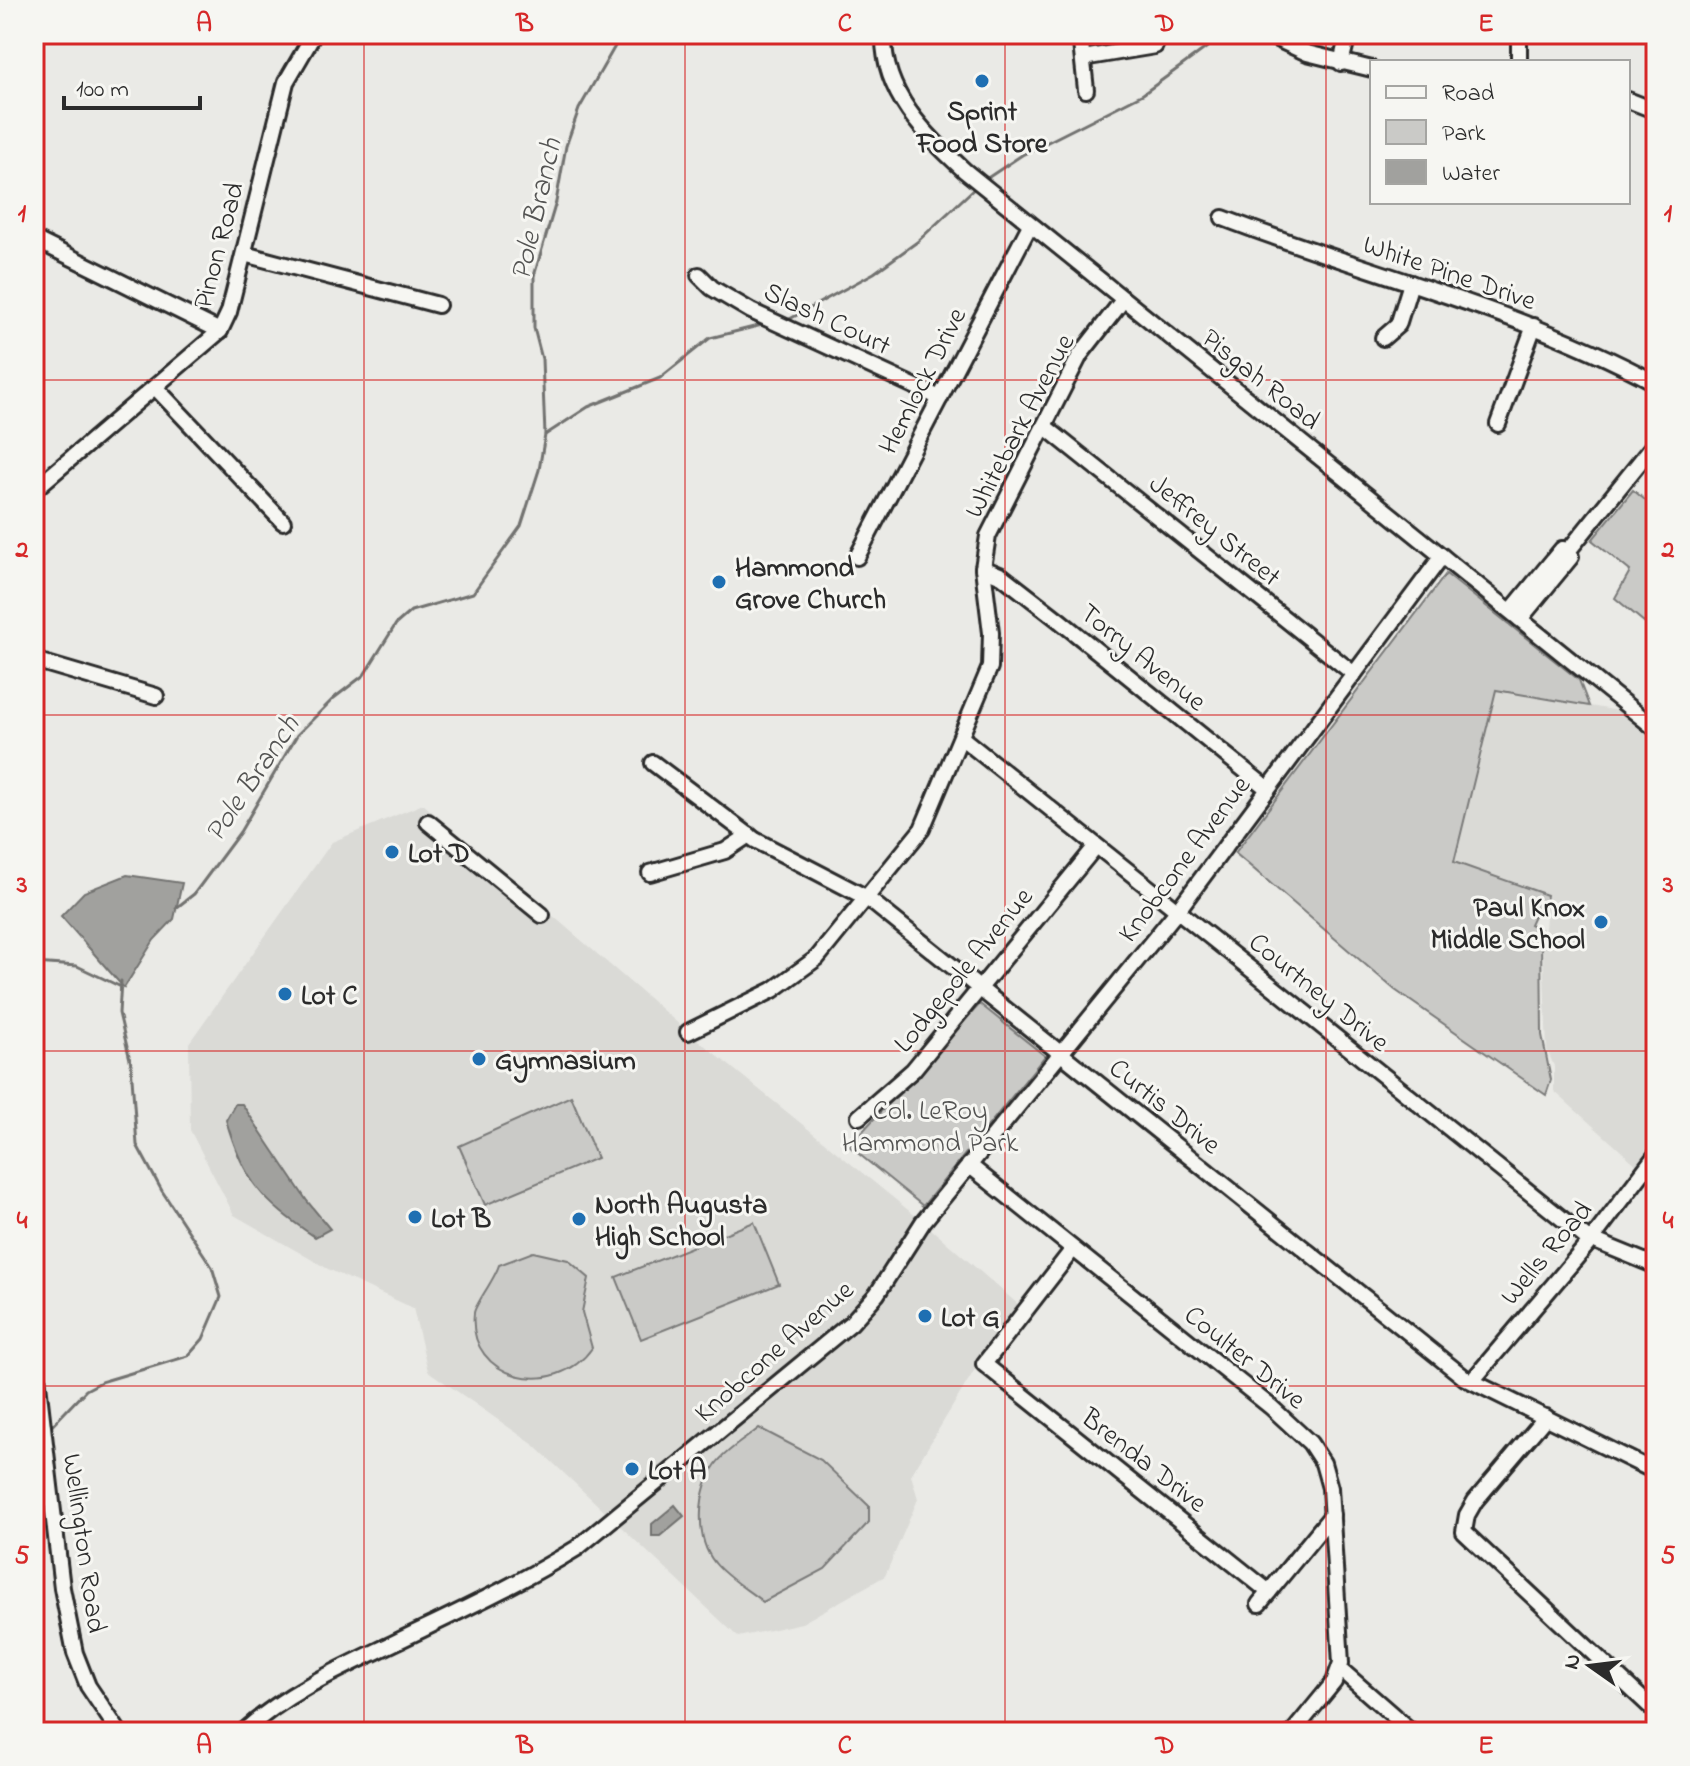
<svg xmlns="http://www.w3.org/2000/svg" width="1690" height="1766" font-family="'Indie Flower',sans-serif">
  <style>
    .built { fill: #dadad6 }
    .green { fill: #cacac7; stroke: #7a7a79; stroke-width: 2 }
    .water { fill: #a1a19e; stroke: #727270; stroke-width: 2 }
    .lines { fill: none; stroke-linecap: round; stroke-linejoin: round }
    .stream { stroke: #727270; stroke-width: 3 }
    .minor-casing { stroke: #2b2b2b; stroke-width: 20 }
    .minor { stroke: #f6f6f2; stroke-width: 14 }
    .grid { fill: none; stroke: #d62828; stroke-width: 2; stroke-opacity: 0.55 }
    .poi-dot { fill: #1f6fb2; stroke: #f6f6f2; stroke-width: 3 }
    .labels { text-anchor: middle; stroke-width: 6; stroke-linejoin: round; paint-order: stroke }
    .poi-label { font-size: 28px; font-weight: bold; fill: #2b2b2b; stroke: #f6f6f2; text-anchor: start }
    .street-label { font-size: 28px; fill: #2b2b2b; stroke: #f6f6f2 }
    .park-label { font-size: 28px; fill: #535352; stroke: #f6f6f2 }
    .water-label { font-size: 30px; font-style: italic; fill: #545453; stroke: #f6f6f2 }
    .neatline { fill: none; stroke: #d62828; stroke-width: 3 }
    .grid-label { font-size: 26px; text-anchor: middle; font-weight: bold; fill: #d62828 }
  </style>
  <rect width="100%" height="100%" fill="#eaeae6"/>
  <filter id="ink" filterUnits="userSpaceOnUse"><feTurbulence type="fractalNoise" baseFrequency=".0125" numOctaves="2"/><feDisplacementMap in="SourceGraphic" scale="16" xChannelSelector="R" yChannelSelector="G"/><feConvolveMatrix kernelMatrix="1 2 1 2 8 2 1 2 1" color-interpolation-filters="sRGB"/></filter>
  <g filter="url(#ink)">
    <g class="built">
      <polygon points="1496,690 1619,711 1656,741 1656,1147 1640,1168 1554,1091 1554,1066 1547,1050 1543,950 1548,895 1454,863"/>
      <polygon points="423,804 688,1032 923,1222 1020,1306 989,1346 911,1475 918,1499 885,1576 802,1623 738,1637 534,1445 428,1371 413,1308 328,1269 234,1215 190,1130 189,1043 332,842"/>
    </g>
    <g class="green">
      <polygon points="1633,490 1656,509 1656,632 1615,598 1630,571 1592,540"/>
      <polygon points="1446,574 1579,680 1589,706 1496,690 1454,862 1547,895 1544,914 1536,911 1530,924 1541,930 1542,1035 1551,1080 1546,1095 1395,990 1235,853"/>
      <polygon points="980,1004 1045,1056 923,1206 849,1146"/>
      <polygon points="571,1096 597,1158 485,1205 459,1146"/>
      <polygon points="754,1222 779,1284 641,1339 616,1277"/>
      <path d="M533,1252L568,1260L589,1278L582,1312L592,1348C556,1400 467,1381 474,1313C474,1306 495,1279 499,1265Z"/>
      <path d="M759,1428L821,1460L869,1506V1522L825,1569L763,1602C748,1590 727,1578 715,1563C694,1538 698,1489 716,1464C726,1450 746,1439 759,1428Z"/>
    </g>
    <g class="water">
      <polygon points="127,875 182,883 174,919 154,940 124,988 61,916 84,892"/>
      <path d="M235,1104H242L307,1201L330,1229L315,1237C262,1201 244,1182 226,1120Z"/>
      <polygon points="675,1505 684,1516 660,1536 652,1536 652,1524"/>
    </g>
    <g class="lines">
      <g class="stream">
        <polyline points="983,181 1022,155 1143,94 1225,34"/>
        <polyline points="786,321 874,273 917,242 977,186"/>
        <polyline points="545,435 588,407 660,378 710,338 766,324"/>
        <polyline points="176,908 194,894 240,832 297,735 334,698 364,675 396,624 411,611 473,593 521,526 539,470 545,435 542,359 534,328 534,276 556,202 566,146 579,109 622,34"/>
        <polyline points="34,963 77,966 119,986"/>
        <polyline points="48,1430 86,1390 101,1382 188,1356 203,1339 221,1297 212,1267 162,1191 137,1145 131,1064 119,1013 121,981"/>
        <polyline points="34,1451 40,1443"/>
      </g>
      <g class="minor-casing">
        <g id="minor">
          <path d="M884,34C882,93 925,134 965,171L1656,729"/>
          <polyline points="1080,34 1086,90"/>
          <polyline points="1266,34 1307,53 1372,69"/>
          <polyline points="1083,58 1155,46"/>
          <polyline points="1519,62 1519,34"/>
          <polyline points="1341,63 1348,34"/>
          <polyline points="1628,100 1656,111"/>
          <path d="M1223,218C1368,274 1519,309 1656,383"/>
          <polyline points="34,239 220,331"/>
          <polyline points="244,254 438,305"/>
          <polyline points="699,275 712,288 751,311 940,398"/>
          <polyline points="1383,338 1398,325 1411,283"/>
          <polyline points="155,387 283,522"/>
          <polyline points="1498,424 1534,326"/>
          <polyline points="1044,426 1354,674"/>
          <polyline points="34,490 220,331 229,312 286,82 314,34"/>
          <polyline points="857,557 1030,225"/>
          <polyline points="983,568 1002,576 1060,621 1268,789"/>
          <polyline points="1511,611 1562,549 1569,550"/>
          <polyline points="1520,619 1571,557 1569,550 1656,442"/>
          <polyline points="34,660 156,696"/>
          <polyline points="962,738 1585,1237 1656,1266"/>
          <polyline points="653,763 755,840 867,898 1465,1378 1656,1472"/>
          <polyline points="428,822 542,915"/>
          <polyline points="650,873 725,851 749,835"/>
          <polyline points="688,1032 773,990 817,958 922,829 990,667 991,633 983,568 988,536 1080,355 1123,300"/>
          <polyline points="859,1117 913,1070 1096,846"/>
          <polyline points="969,1165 1271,1407 1310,1443 1323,1463 1330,1488 1341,1663 1334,1682 1293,1732"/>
          <polyline points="1073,1249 984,1364 1269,1592"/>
          <polyline points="34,1350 62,1588 75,1653 88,1686 119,1732"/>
          <polyline points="1472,1381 1593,1238 1656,1155"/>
          <polyline points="1546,1417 1475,1501 1467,1515 1464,1532 1656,1712"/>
          <polyline points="1259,1604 1332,1515"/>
          <polyline points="1340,1669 1412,1732"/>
          <path d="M243,1732C288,1691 342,1668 396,1642C458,1612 519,1584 577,1548L851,1323L877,1294L923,1222L1178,910L1442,556"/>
        </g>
      </g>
      <use href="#minor" class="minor"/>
    </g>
  </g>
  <path class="grid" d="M364,34V1732M685,34V1732M1005,34V1732M1326,34V1732M34,380H1656M34,715H1656M34,1051H1656M34,1386H1656"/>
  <g class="poi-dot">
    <circle cx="982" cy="81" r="8"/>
    <circle cx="719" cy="582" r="8"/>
    <circle cx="392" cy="852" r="8"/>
    <circle cx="1601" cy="922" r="8"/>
    <circle cx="285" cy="994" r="8"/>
    <circle cx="479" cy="1059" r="8"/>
    <circle cx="415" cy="1217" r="8"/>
    <circle cx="579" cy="1219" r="8"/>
    <circle cx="925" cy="1316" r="8"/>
    <circle cx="632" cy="1469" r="8"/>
  </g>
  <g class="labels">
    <g class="poi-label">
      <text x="982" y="120" text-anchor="middle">Sprint<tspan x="982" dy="32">Food Store</tspan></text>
      <text x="735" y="576">Hammond<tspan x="735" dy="32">Grove Church</tspan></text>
      <text x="408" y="862">Lot D</text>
      <text x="1585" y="916" text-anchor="end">Paul Knox<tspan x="1585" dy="32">Middle School</tspan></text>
      <text x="301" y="1004">Lot C</text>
      <text x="495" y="1069">Gymnasium</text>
      <text x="595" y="1213">North Augusta<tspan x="595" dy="32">High School</tspan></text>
      <text x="431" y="1227">Lot B</text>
      <text x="941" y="1326">Lot G</text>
      <text x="648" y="1479">Lot A</text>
    </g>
    <g class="street-label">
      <text transform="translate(217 245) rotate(-75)" y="10">Pinon Road</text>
      <text transform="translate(1450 271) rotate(19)" y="10">White Pine Drive</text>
      <text transform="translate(828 317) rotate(25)" y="10">Slash Court</text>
      <text transform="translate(1262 378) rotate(39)" y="10">Pisgah Road</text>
      <text transform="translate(921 380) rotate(-63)" y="10">Hemlock Drive</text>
      <text transform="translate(1018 425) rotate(-62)" y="10">Whitebark Avenue</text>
      <text transform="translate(1216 529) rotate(39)" y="10">Jeffrey Street</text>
      <text transform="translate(1144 656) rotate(39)" y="10">Torry Avenue</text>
      <text transform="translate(1183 858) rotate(-53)" y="10">Knobcone Avenue</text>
      <text transform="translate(962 969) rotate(-51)" y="10">Lodgepole Avenue</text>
      <text transform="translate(1320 991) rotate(39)" y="10">Courtney Drive</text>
      <text transform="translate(1166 1105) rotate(39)" y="10">Curtis Drive</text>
      <text transform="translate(1545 1252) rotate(-50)" y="10">Wells Road</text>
      <text transform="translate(773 1350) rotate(-41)" y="10">Knobcone Avenue</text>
      <text transform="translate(1246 1356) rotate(39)" y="10">Coulter Drive</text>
      <text transform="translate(1145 1459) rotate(38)" y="10">Brenda Drive</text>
      <text transform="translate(86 1543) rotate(82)" y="10">Wellington Road</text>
    </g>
    <g class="park-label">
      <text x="930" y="1119">Col. LeRoy<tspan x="930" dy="32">Hammond Park</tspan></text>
    </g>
    <g class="water-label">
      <text transform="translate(535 209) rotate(-77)" y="10">Pole Branch</text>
      <text transform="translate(251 778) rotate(-56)" y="10">Pole Branch</text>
    </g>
  </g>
  <rect width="1690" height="1766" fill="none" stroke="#f6f6f2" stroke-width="88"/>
  <rect x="1370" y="60" width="260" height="144" fill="#f6f6f2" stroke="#a5a5a2" stroke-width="2"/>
  <rect x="1386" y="86" width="40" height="12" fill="#f6f6f2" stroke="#a5a5a2" stroke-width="2"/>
  <text x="1442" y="100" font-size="24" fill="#2b2b2b">Road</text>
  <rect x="1386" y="120" width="40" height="24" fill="#cacac7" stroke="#a5a5a2" stroke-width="2"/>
  <text x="1442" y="140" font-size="24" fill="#2b2b2b">Park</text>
  <rect x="1386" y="160" width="40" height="24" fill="#a1a19e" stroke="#a5a5a2" stroke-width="2"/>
  <text x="1442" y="180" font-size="24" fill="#2b2b2b">Water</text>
  <g transform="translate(1590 1666) rotate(284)" stroke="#f6f6f2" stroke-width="6" paint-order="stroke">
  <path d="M0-6L14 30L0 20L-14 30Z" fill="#2b2b2b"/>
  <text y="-12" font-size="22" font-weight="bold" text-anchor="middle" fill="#2b2b2b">N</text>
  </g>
  <path d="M64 96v12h136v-12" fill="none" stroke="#2b2b2b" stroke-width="4"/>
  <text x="76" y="96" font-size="24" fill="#2b2b2b" stroke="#f6f6f2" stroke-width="6" paint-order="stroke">100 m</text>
  <rect x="44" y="44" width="1602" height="1678" class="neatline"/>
  <g class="grid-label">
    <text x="204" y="31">A</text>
    <text x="525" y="31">B</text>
    <text x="845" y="31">C</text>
    <text x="1165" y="31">D</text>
    <text x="1486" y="31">E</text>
    <text x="22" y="221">1</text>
    <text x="1668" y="221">1</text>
    <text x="22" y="557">2</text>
    <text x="1668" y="557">2</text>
    <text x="22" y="892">3</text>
    <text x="1668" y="892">3</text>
    <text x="22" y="1228">4</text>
    <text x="1668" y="1228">4</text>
    <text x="22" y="1563">5</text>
    <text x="1668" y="1563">5</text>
    <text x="204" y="1753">A</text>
    <text x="525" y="1753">B</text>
    <text x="845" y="1753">C</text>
    <text x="1165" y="1753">D</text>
    <text x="1486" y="1753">E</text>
  </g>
</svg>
